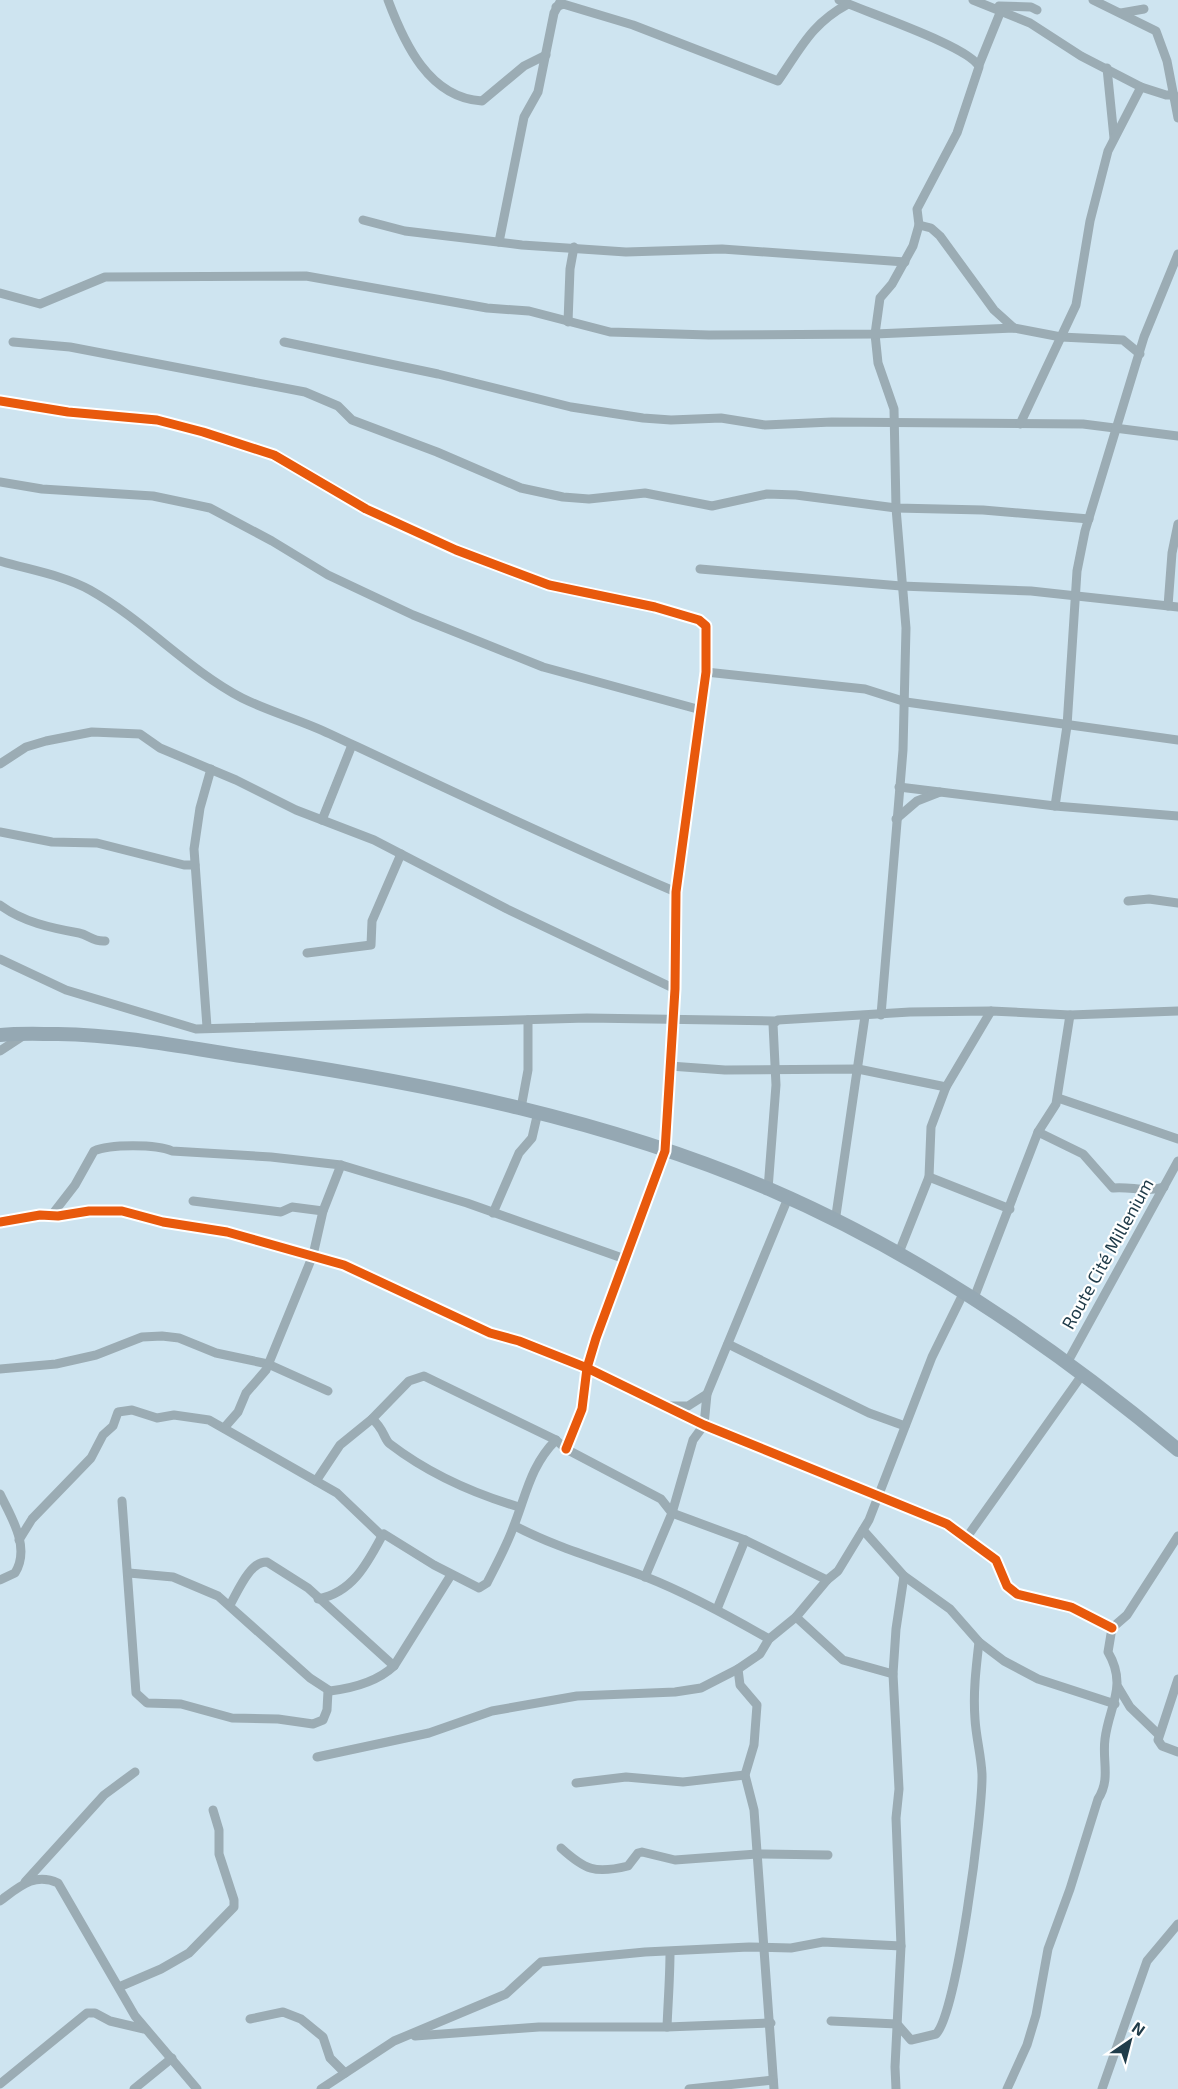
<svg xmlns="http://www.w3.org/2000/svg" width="1178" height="2089" font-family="'Exo 2',sans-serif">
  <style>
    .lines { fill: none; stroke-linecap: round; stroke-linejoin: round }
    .minor { stroke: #9bacb4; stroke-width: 9 }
    .highway { stroke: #95a8b3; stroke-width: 14 }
    .cycleway-casing { stroke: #fff; stroke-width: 13 }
    .cycleway { stroke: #e8590c; stroke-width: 9 }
    .labels { text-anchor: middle; stroke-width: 4.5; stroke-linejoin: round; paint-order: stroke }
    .street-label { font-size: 18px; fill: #203c4a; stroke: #fff }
  </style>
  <rect width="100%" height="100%" fill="#cee4f0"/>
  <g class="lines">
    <g class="minor">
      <path d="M388,0C404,43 429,98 482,101L524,66L546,55"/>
      <path d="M839,0C865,12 971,47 979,67L957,133L917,209L919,225L913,246L892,284L880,298L875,334L878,363L894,409L896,508L906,628L903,750L881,1015"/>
      <polyline points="973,0 1030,23 1081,56 1141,87 1166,95 1174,95"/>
      <polyline points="1093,0 1156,31 1167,61 1178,118"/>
      <path d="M556,7L563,4L633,25L778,81C801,48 811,24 848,4"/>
      <polyline points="1121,13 1144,9"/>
      <polyline points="979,65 1000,13 999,6 1031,7 1037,10"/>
      <polyline points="1107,68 1114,138"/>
      <polyline points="363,220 405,231 522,245 626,252 722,249 905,262"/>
      <polyline points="919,225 931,228 940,236 994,310 1014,328"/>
      <polyline points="499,242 524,117 538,92 554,13 560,2"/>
      <polyline points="0,293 40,304 105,277 306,276 487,308 529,311 610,332 709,335 875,334 1014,328 1061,337 1123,340 1140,354"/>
      <polyline points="568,322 570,269 574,247"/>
      <polyline points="13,342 70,347 305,392 338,406 352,420 437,452 521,488 563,497 589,499 645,493 712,506 767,494 796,495 896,508 983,510 1089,519"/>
      <polyline points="284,342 438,374 571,407 643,418 671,420 721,418 765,425 832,422 1083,424 1178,436"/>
      <polyline points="0,401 68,412 157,420 203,432 274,455 366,509 456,550 549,585 655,607 699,620 706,626 706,672 676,892 675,989 665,1151 596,1338 587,1368 582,1409 566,1449"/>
      <polyline points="1020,424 1076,305 1090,221 1108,151 1141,87"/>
      <polyline points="0,482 42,489 153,496 210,508 272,541 328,575 413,615 543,667 701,710"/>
      <path d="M0,561C30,570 63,575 90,590C145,621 187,669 242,698C270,712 301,720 330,734C445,788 559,842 676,892"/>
      <polyline points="700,569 901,586 1031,591 1178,607"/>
      <polyline points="1168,606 1172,553 1178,524"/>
      <polyline points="706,672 865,689 906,702 1178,740"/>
      <polyline points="0,764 26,747 46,741 92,732 140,734 160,748 236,780 296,810 374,840 507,909 675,989"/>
      <polyline points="899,787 1055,806 1178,816"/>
      <polyline points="1055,806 1067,726 1077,571 1085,531 1144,337 1178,254"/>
      <polyline points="896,819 917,801 940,792"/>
      <polyline points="322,820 352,745"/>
      <polyline points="0,832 52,842 97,843 184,865 195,865"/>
      <polyline points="1128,901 1149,899 1178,903"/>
      <path d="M0,905C23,922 51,928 79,933C89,935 93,942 105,941"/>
      <polyline points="307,953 371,945 372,921 401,854"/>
      <polyline points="0,959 66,990 196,1029 587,1018 776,1021"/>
      <polyline points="207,1027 194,849 200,808 211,769"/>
      <polyline points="0,1051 26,1034"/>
      <polyline points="670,1066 725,1070 858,1069 946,1087"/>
      <polyline points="1058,1098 1178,1139"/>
      <polyline points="521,1108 528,1070 528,1020"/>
      <path d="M1038,1132L1083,1154L1113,1188C1130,1186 1147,1193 1164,1187"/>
      <polyline points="929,1177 1010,1209"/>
      <polyline points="768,1189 776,1085 773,1024 778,1020 910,1012 991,1011 1070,1015 1178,1011"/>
      <polyline points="193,1201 281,1212 292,1207 323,1211"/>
      <polyline points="493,1213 519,1153 532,1138 538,1112"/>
      <path d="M51,1216L75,1185L94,1151C109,1144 157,1144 172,1151L271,1157L341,1165L467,1203L625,1259"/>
      <polyline points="0,1222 40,1215 58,1216 89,1211 122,1211 163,1222 227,1232 344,1265 490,1333 519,1341 587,1368 704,1425 947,1524 996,1560 1007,1586 1017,1594 1071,1607 1112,1628"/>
      <polyline points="835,1222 865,1016"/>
      <polyline points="898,1255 929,1177 931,1127 946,1087 991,1011"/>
      <polyline points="974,1298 1038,1132 1056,1104 1070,1015"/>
      <polyline points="728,1344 869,1413 905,1426"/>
      <polyline points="1067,1363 1178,1161"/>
      <polyline points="0,1369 56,1364 96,1355 142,1337 162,1336 179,1338 216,1353 268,1364 328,1391"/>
      <polyline points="668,1406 688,1406 707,1394"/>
      <path d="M372,1419C384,1428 384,1440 390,1444C429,1474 472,1493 519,1507"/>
      <polyline points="224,1428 238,1412 246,1393 266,1370 313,1255 323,1211 341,1165"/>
      <polyline points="316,1481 340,1445 372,1419 409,1381 424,1376 556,1440 566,1449 661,1499 672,1513 745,1540 827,1580"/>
      <path d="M0,1494C11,1517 31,1547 15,1573L0,1580"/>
      <polyline points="122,1501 136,1693 147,1703 181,1704 232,1718 278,1719 313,1724 323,1720 327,1710 328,1691"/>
      <path d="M515,1526C557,1548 602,1560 646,1577C689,1594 729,1616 769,1639"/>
      <polyline points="863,1530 904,1576 950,1609 979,1642 1004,1661 1038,1679 1115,1704"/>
      <polyline points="967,1537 1082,1375"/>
      <path d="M19,1540L32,1519L91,1458L103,1435L113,1426L118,1412L132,1410L157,1418L174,1415L209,1420L337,1493L382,1536L384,1534L434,1565L479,1588L487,1583C496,1565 506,1547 513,1528C526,1496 530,1466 556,1440"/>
      <path d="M129,1573L173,1577L218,1596L310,1678L330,1691C354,1688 377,1682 394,1666L451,1575"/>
      <polyline points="645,1577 672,1513 693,1440 704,1425 707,1394 788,1198"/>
      <path d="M318,1599C352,1593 367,1564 382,1536"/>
      <path d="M230,1605C238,1591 250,1561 267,1562L308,1588L394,1666"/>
      <polyline points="717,1609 745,1540"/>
      <polyline points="796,1617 843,1660 893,1674"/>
      <polyline points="738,1669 740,1685 757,1705 754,1745 745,1775 754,1810 774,2089"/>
      <polyline points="1178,1679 1158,1740 1162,1746 1178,1752"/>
      <polyline points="1118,1687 1130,1707 1158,1734"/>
      <polyline points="317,1757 429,1733 492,1711 577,1696 675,1692 701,1688 738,1669 760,1654 769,1639 796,1617 827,1580 838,1571 869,1520 932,1357 964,1292"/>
      <polyline points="576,1783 626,1777 683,1782 745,1775"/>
      <path d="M561,1848C585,1870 595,1874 628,1866L638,1853L642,1852L675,1860L757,1854L828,1855"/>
      <polyline points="25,1882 104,1795 135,1772"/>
      <path d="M0,1901C19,1887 34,1872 58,1883L135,2016L197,2089"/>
      <polyline points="119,1987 161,1969 189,1953 234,1907 234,1900 219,1854 219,1830 213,1810"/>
      <polyline points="250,2019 283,2012 301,2019 323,2037 330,2058 345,2073"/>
      <path d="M831,2021L897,2024L911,2040L936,2034C957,2013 983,1811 982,1774C981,1755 976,1737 975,1719C973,1693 976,1668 979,1642"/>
      <polyline points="667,2027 771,2023"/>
      <path d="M415,2036L539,2027H667C668,2002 670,1977 670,1952"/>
      <polyline points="0,2084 87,2013 95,2013 110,2021 144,2029"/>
      <polyline points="134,2089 172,2058"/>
      <polyline points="321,2089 394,2041 506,1994 541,1962 645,1952 749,1947 791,1948 823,1942 901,1946"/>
      <polyline points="689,2089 773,2080"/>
      <polyline points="896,2089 895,2067 901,1946 896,1818 899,1789 893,1674 896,1629 904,1576"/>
      <path d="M1007,2089L1027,2045L1036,2015L1048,1949L1070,1889L1098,1799C1111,1779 1102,1761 1105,1739C1109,1706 1128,1686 1108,1652L1112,1628L1127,1615L1178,1536"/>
      <polyline points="1102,2089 1147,1961 1178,1924"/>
    </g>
    <path class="highway" d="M0,1035C19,1033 39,1034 58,1034C127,1035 193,1049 261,1059C434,1085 607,1120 769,1189C918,1253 1054,1346 1178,1450"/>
    <g class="cycleway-casing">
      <g id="cycleway">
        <polyline points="0,401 68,412 157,420 203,432 274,455 366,509 456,550 549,585 655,607 699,620 706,626 706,672 676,892 675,989 665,1151 596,1338 587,1368 582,1409 566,1449"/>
        <polyline points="0,1222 40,1215 58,1216 89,1211 122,1211 163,1222 227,1232 344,1265 490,1333 519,1341 587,1368 704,1425 947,1524 996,1560 1007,1586 1017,1594 1071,1607 1112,1628"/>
      </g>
    </g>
    <use href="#cycleway" class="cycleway"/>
  </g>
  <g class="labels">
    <g class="street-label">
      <text transform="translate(1108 1254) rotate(-61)" y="6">Route Cité Millenium</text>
    </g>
  </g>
  <g transform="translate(1130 2041) rotate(35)" stroke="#ffffff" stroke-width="4.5" paint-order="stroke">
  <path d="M0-4.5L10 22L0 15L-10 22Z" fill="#203c4a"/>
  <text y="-9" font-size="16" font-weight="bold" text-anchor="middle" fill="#203c4a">N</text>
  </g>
</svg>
